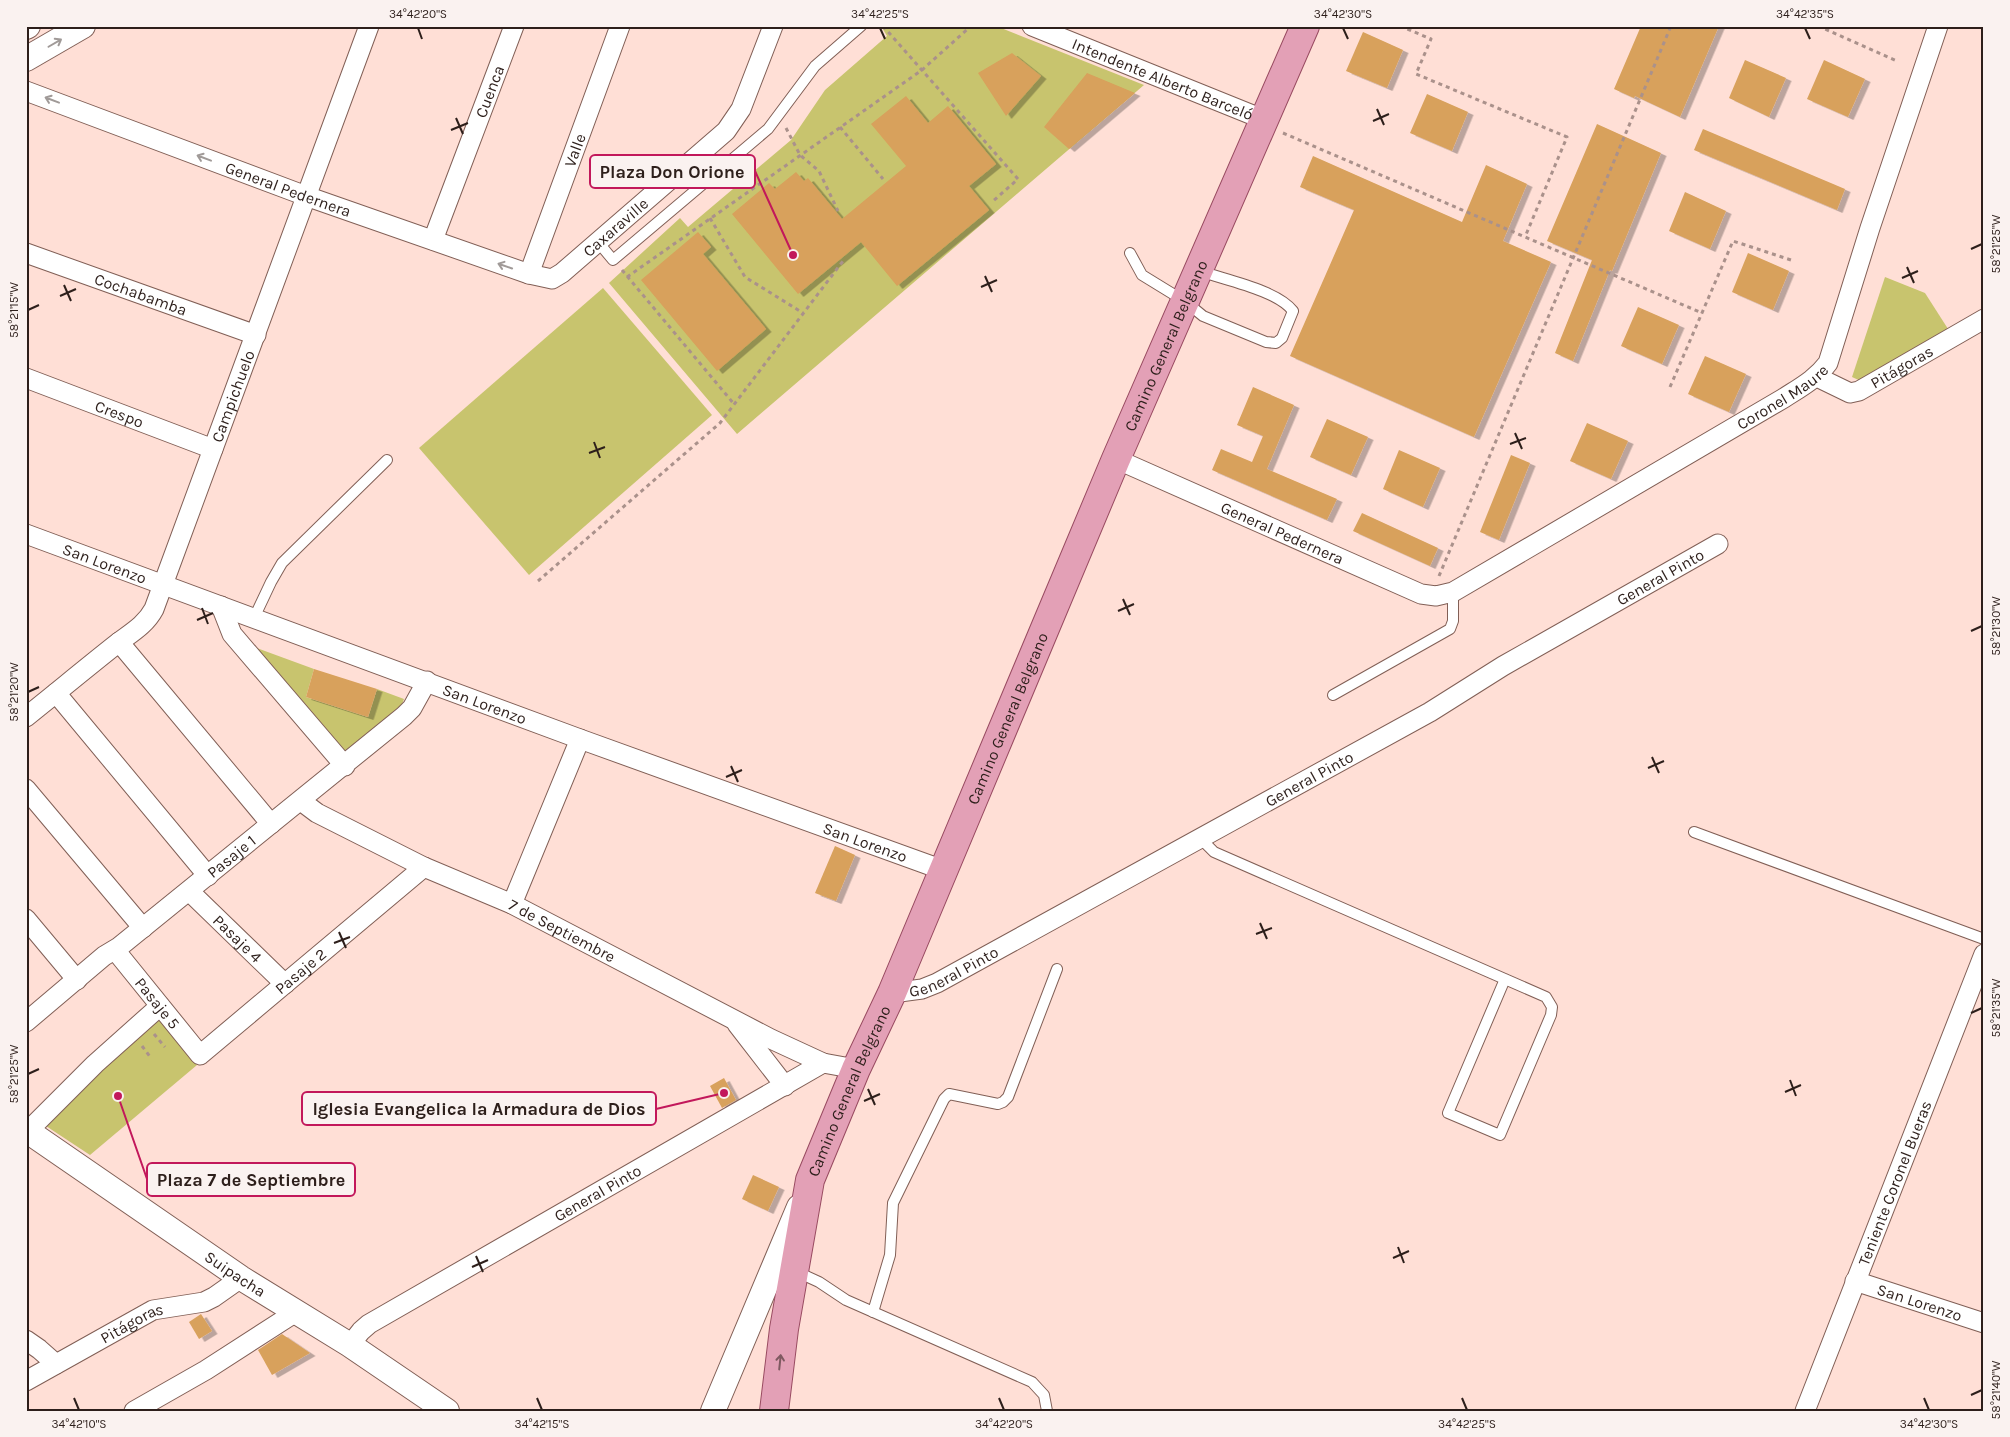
<svg xmlns="http://www.w3.org/2000/svg" width="2010" height="1437" font-family="Karla,sans-serif">
  <style>
    .green { fill: #c8c46e }
    .building { fill: #d8a15b; filter: url(#shadow) }
    .lines { fill: none; stroke-linecap: round; stroke-linejoin: round }
    .service-casing { stroke: #815f56; stroke-width: 12 }
    .minor-casing { stroke: #815f56; stroke-width: 21 }
    .tertiary-casing { stroke: #815f56; stroke-width: 26 }
    .primary-casing { stroke: #984a60; stroke-width: 30 }
    .path { stroke: #aa918b; stroke-width: 3; stroke-dasharray: 4 4; stroke-linecap: butt }
    .service { stroke: #fff; stroke-width: 10 }
    .minor { stroke: #fff; stroke-width: 19 }
    .tertiary { stroke: #fff; stroke-width: 24 }
    .primary { stroke: #e3a0b6; stroke-width: 28 }
    .oneway { stroke: #a09a98 }
    .oneway2 { stroke: #7f5961 }
    .ticks { fill: none; stroke: #2d1f1b; stroke-width: 2 }
    .labels { text-anchor: middle; stroke-width: 4; stroke-linejoin: round; paint-order: stroke }
    .street-label { font-size: 16px; fill: #2d1f1b; stroke: #faf2f0 }
    .leader { fill: none; stroke: #c2185b; stroke-width: 2 }
    .callout-dot { fill: #c2185b; stroke: #faf2f0; stroke-width: 2 }
    .callout { fill: #faf2f0; stroke: #c2185b; stroke-width: 2 }
    .callout-label { font-size: 18px; text-anchor: middle; font-weight: bold; fill: #2d1f1b }
    .neatline { fill: none; stroke: #2d1f1b; stroke-width: 2 }
    .ticks-label { font-size: 12px; text-anchor: middle; fill: #2d1f1b }
  </style>
  <defs>
    <filter id="shadow"><feDropShadow dx="5.5" dy="3" stdDeviation="0" flood-color="#0004"/></filter>
  </defs>
  <rect width="100%" height="100%" fill="#ffdfd6"/>
  <g class="green">
    <polygon points="881,26 996,26 1144,85 737,434 609,283 680,218 688,227 791,140 825,90 887,36"/>
    <polygon points="1885,277 1925,293 1950,332 1863,382 1852,377"/>
    <polygon points="603,288 712,415 529,575 419,448"/>
    <polygon points="251,646 314,669 306,697 368,717 377,689 404,699 399,712 345,757"/>
    <polygon points="160,1016 197,1065 90,1155 46,1126 119,1050"/>
  </g>
  <g class="building">
    <polygon points="1641,26 1719,26 1680,117 1635,96 1634,98 1614,89"/>
    <polygon points="1363,32 1403,50 1387,88 1346,71"/>
    <polygon points="1012,53 1041,76 1006,116 978,73"/>
    <polygon points="1745,60 1786,78 1769,117 1729,98"/>
    <polygon points="1824,60 1865,79 1848,117 1807,99"/>
    <polygon points="1087,73 1135,93 1069,149 1044,127"/>
    <polygon points="1427,94 1468,112 1452,151 1410,133"/>
    <polygon points="906,96 928,123 948,106 996,164 969,186 989,210 897,286 861,242 798,294 732,214 769,183 775,189 796,172 804,181 808,178 842,219 906,166 871,124"/>
    <polygon points="1597,124 1661,153 1612,271 1610,270 1573,361 1555,353 1592,260 1547,241"/>
    <polygon points="1703,129 1845,189 1837,210 1694,150"/>
    <polygon points="1313,156 1462,222 1486,165 1527,184 1503,241 1551,262 1474,437 1290,356 1354,210 1300,187"/>
    <polygon points="1685,192 1726,211 1710,249 1669,231"/>
    <polygon points="698,232 711,247 703,254 766,329 717,371 641,280"/>
    <polygon points="1748,253 1789,271 1773,310 1732,292"/>
    <polygon points="1638,307 1679,325 1662,364 1621,346"/>
    <polygon points="1705,356 1746,374 1729,412 1688,394"/>
    <polygon points="1253,387 1294,405 1267,469 1337,499 1327,520 1212,470 1221,449 1252,462 1263,436 1237,425"/>
    <polygon points="1327,419 1368,437 1351,475 1310,457"/>
    <polygon points="1587,423 1628,441 1611,479 1570,461"/>
    <polygon points="1399,450 1440,468 1423,507 1383,489"/>
    <polygon points="1511,455 1530,463 1499,540 1480,532"/>
    <polygon points="1362,513 1438,548 1430,566 1353,531"/>
    <polygon points="314,669 377,689 368,717 306,697"/>
    <polygon points="835,846 855,855 836,901 815,893"/>
    <polygon points="724,1078 736,1100 722,1108 710,1086"/>
    <polygon points="753,1175 779,1187 768,1211 742,1199"/>
    <polygon points="201,1314 212,1331 199,1339 189,1322"/>
    <polygon points="282,1334 310,1353 272,1375 258,1350"/>
  </g>
  <g class="lines">
    <g class="service-casing">
      <g id="service">
        <polyline points="598,242 613,260 768,129 815,66 861,26"/>
        <path d="M1130,253L1142,275L1186,302L1203,316L1266,342L1276,343L1282,338L1293,311C1277,290 1225,280 1200,271"/>
        <polyline points="254,618 271,582 282,563 387,460"/>
        <polyline points="1333,695 1450,629 1453,621 1453,592"/>
        <polyline points="1694,832 1984,939"/>
        <polyline points="1200,838 1214,852 1546,997 1552,1007 1551,1015 1500,1135 1448,1113 1505,979"/>
        <polyline points="795,1271 819,1282 846,1300 1032,1382 1044,1395 1047,1411"/>
        <polyline points="873,1312 890,1255 893,1203 944,1099 949,1094 998,1104 1003,1102 1008,1097 1057,969"/>
      </g>
    </g>
    <g class="minor-casing">
      <g id="minor">
        <path id="s1" d="M1032,26L1265,120"/>
        <path id="s2" d="M26,91L306,196L529,274L552,279L562,273L726,131L741,109L773,26"/>
        <path id="s3" d="M433,240L514,26"/>
        <path id="s4" d="M26,253L256,335"/>
        <path id="s5" d="M529,274L620,26"/>
        <path id="s6" d="M1817,377L1850,393L1859,391L1984,319"/>
        <path id="s7" d="M26,378L213,449"/>
        <path id="s8" d="M1116,459L1421,594L1436,596L1453,592L1784,398C1801,387 1816,379 1828,363L1870,228L1938,26"/>
        <path id="s9" d="M26,534L580,739L943,870"/>
        <polyline points="221,606 232,634 345,766"/>
        <polyline points="119,642 271,824"/>
        <polyline points="56,693 208,876"/>
        <path id="s10" d="M26,717C56,693 85,669 114,646C129,634 145,626 154,609L369,26"/>
        <polyline points="26,789 143,928"/>
        <path id="s11" d="M301,801L317,813L424,867L512,904L771,1039L823,1063"/>
        <path id="s12" d="M189,891L285,984"/>
        <polyline points="512,904 580,739"/>
        <polyline points="26,919 77,980"/>
        <path id="s13" d="M115,950L200,1055L424,867"/>
        <path id="s14" d="M892,993L922,989L937,983L1430,712L1503,666L1718,544"/>
        <path id="s15" d="M26,1022L104,956L119,947L404,716L412,708L427,681"/>
        <polyline points="737,1024 785,1086"/>
        <polyline points="28,1131 95,1064 160,1006"/>
        <path id="s16" d="M1855,1281L1984,1323"/>
        <polyline points="26,1340 39,1349 56,1364"/>
        <path id="s17" d="M350,1345L361,1331L369,1324L823,1063L856,1069"/>
        <path id="s18" d="M26,1381L153,1310L204,1302L214,1297L241,1278"/>
        <polyline points="134,1411 206,1370 296,1312"/>
        <path id="s19" d="M1805,1411L1984,954"/>
      </g>
    </g>
    <g class="tertiary-casing">
      <g id="tertiary">
        <polyline points="26,27 28,26"/>
        <polyline points="26,59 83,26"/>
        <path id="s20" d="M26,1130L241,1278L350,1345L447,1411"/>
        <polyline points="713,1411 799,1207"/>
      </g>
    </g>
    <g class="primary-casing">
      <g id="primary">
        <path id="s21" d="M774,1411L784,1329L810,1180L856,1069L892,993L1116,459L1305,26"/>
      </g>
    </g>
    <g class="path">
      <polyline points="883,26 1018,179 992,202"/>
      <polyline points="1400,26 1431,39 1416,74 1567,137 1525,237"/>
      <polyline points="1818,26 1897,61"/>
      <polyline points="840,127 883,179"/>
      <polyline points="786,128 800,155 819,171 838,211"/>
      <polyline points="1283,133 1702,313"/>
      <polyline points="710,218 745,277 803,313"/>
      <polyline points="622,270 734,404"/>
      <polyline points="627,277 922,70 971,26"/>
      <polyline points="1670,387 1733,241 1791,260"/>
      <polyline points="1439,576 1671,26"/>
      <polyline points="538,581 720,423 843,261"/>
      <polyline points="154,1034 165,1047"/>
      <polyline points="142,1046 151,1058"/>
    </g>
    <use href="#service" class="service"/>
    <use href="#minor" class="minor"/>
    <use href="#tertiary" class="tertiary"/>
    <use href="#primary" class="primary"/>
  </g>
  <defs><path id="oneway-shaft" d="M-6 0H5M1.5-3L5.5 0L1.5 3" fill="none" stroke-width="1.6" stroke-linecap="round" stroke-linejoin="round" transform="scale(1.25)"/></defs>
  <g class="oneway">
    <use href="#oneway-shaft" transform="translate(55 43) rotate(-30)"/>
    <use href="#oneway-shaft" transform="translate(52 100) rotate(-159)"/>
    <use href="#oneway-shaft" transform="translate(204 158) rotate(-159)"/>
    <use href="#oneway-shaft" transform="translate(505 266) rotate(-161)"/>
  </g>
  <use class="oneway2" href="#oneway-shaft" transform="translate(780 1362) rotate(-84)"/>
  <path class="ticks" d="M418,28L422,39M880,28L885,39M1343,28L1348,39M1805,28L1810,39M1377,109L1384,125M456,118L463,134M1373,121L1389,114M451,130L468,123M1971,249L1982,244M1907,267L1914,283M985,276L992,292M1902,278L1918,271M64,285L71,301M981,287L997,280M60,296L76,289M28,310L39,305M1515,433L1522,449M594,442L600,458M1510,444L1526,438M589,453L605,447M1123,599L1130,615M202,608L208,624M1118,611L1134,604M197,620L213,613M1971,631L1982,626M28,692L39,687M1652,757L1659,773M731,766L738,782M1648,768L1664,761M726,777L742,770M1260,923L1267,939M339,932L346,948M1256,934L1272,928M334,943L350,937M1971,1013L1982,1008M28,1074L39,1069M1790,1080L1796,1096M868,1089L875,1105M1785,1092L1801,1085M864,1101L880,1094M1398,1247L1404,1263M476,1256L483,1272M1393,1258L1409,1251M472,1267L488,1260M1971,1395L1982,1390M74,1398L79,1410M537,1398L542,1410M999,1398L1004,1410M1462,1398L1467,1410M1924,1398L1929,1410"/>
  <g class="labels">
    <g class="street-label">
      <text dy="6" stroke="none"><textPath href="#s1" startOffset="141">Intendente Alberto Barceló</textPath></text>
      <text dy="6" stroke="none"><textPath href="#s3" startOffset="159">Cuenca</textPath></text>
      <text dy="6" stroke="none"><textPath href="#s5" startOffset="132">Valle</textPath></text>
      <text dy="6" stroke="none"><textPath href="#s2" startOffset="280">General Pedernera</textPath></text>
      <text dy="6" stroke="none"><textPath href="#s2" startOffset="641">Caxaraville</textPath></text>
      <text dy="6" stroke="none"><textPath href="#s4" startOffset="122">Cochabamba</textPath></text>
      <text dy="6" stroke="none"><textPath href="#s21" startOffset="1141">Camino General Belgrano</textPath></text>
      <text dy="6" stroke="none"><textPath href="#s6" startOffset="95">Pitágoras</textPath></text>
      <text dy="6" stroke="none"><textPath href="#s8" startOffset="749">Coronel Maure</textPath></text>
      <text dy="6" stroke="none"><textPath href="#s10" startOffset="395">Campichuelo</textPath></text>
      <text dy="6" stroke="none"><textPath href="#s7" startOffset="100">Crespo</textPath></text>
      <text dy="6" stroke="none"><textPath href="#s8" startOffset="182">General Pedernera</textPath></text>
      <text dy="6" stroke="none"><textPath href="#s9" startOffset="84">San Lorenzo</textPath></text>
      <text dy="6" stroke="none"><textPath href="#s14" startOffset="876">General Pinto</textPath></text>
      <text dy="6" stroke="none"><textPath href="#s9" startOffset="489">San Lorenzo</textPath></text>
      <text dy="6" stroke="none"><textPath href="#s21" startOffset="736">Camino General Belgrano</textPath></text>
      <text dy="6" stroke="none"><textPath href="#s14" startOffset="471">General Pinto</textPath></text>
      <text dy="6" stroke="none"><textPath href="#s9" startOffset="894">San Lorenzo</textPath></text>
      <text dy="6" stroke="none"><textPath href="#s15" startOffset="264">Pasaje 1</textPath></text>
      <text dy="6" stroke="none"><textPath href="#s11" startOffset="292">7 de Septiembre</textPath></text>
      <text dy="6" stroke="none"><textPath href="#s12" startOffset="68">Pasaje 4</textPath></text>
      <text dy="6" stroke="none"><textPath href="#s14" startOffset="66">General Pinto</textPath></text>
      <text dy="6" stroke="none"><textPath href="#s13" startOffset="266">Pasaje 2</textPath></text>
      <text dy="6" stroke="none"><textPath href="#s13" startOffset="68">Pasaje 5</textPath></text>
      <text dy="6" stroke="none"><textPath href="#s21" startOffset="331">Camino General Belgrano</textPath></text>
      <text dy="6" stroke="none"><textPath href="#s19" startOffset="245">Teniente Coronel Bueras</textPath></text>
      <text dy="6" stroke="none"><textPath href="#s17" startOffset="292">General Pinto</textPath></text>
      <text dy="6" stroke="none"><textPath href="#s20" startOffset="254">Suipacha</textPath></text>
      <text dy="6" stroke="none"><textPath href="#s16" startOffset="68">San Lorenzo</textPath></text>
      <text dy="6" stroke="none"><textPath href="#s18" startOffset="121">Pitágoras</textPath></text>
    </g>
  </g>
  <path class="leader" d="M793 255L755 171M724 1093L656 1109M118 1096L147 1179"/>
  <g class="callout-dot">
    <circle cx="793" cy="255" r="5"/>
    <circle cx="724" cy="1093" r="5"/>
    <circle cx="118" cy="1096" r="5"/>
  </g>
  <g class="callout">
    <rect x="590" y="155" width="165" height="33" rx="5"/>
    <rect x="302" y="1092" width="354" height="33" rx="5"/>
    <rect x="147" y="1163" width="208" height="33" rx="5"/>
  </g>
  <g class="callout-label">
    <text x="672" y="178">Plaza Don Orione</text>
    <text x="479" y="1115">Iglesia Evangelica la Armadura de Dios</text>
    <text x="251" y="1186">Plaza 7 de Septiembre</text>
  </g>
  <rect width="2010" height="1437" fill="none" stroke="#faf2f0" stroke-width="55"/>
  <rect x="28" y="28" width="1954" height="1382" class="neatline"/>
  <g class="ticks-label">
    <text x="418" y="18">34°42'20"S</text>
    <text x="880" y="18">34°42'25"S</text>
    <text x="1343" y="18">34°42'30"S</text>
    <text x="1805" y="18">34°42'35"S</text>
    <text transform="translate(1996 244) rotate(-90)" y="4">58°21'25"W</text>
    <text transform="translate(14 310) rotate(-90)" y="4">58°21'15"W</text>
    <text transform="translate(1996 626) rotate(-90)" y="4">58°21'30"W</text>
    <text transform="translate(14 692) rotate(-90)" y="4">58°21'20"W</text>
    <text transform="translate(1996 1008) rotate(-90)" y="4">58°21'35"W</text>
    <text transform="translate(14 1074) rotate(-90)" y="4">58°21'25"W</text>
    <text transform="translate(1996 1390) rotate(-90)" y="4">58°21'40"W</text>
    <text x="79" y="1428">34°42'10"S</text>
    <text x="542" y="1428">34°42'15"S</text>
    <text x="1004" y="1428">34°42'20"S</text>
    <text x="1467" y="1428">34°42'25"S</text>
    <text x="1929" y="1428">34°42'30"S</text>
  </g>
</svg>
